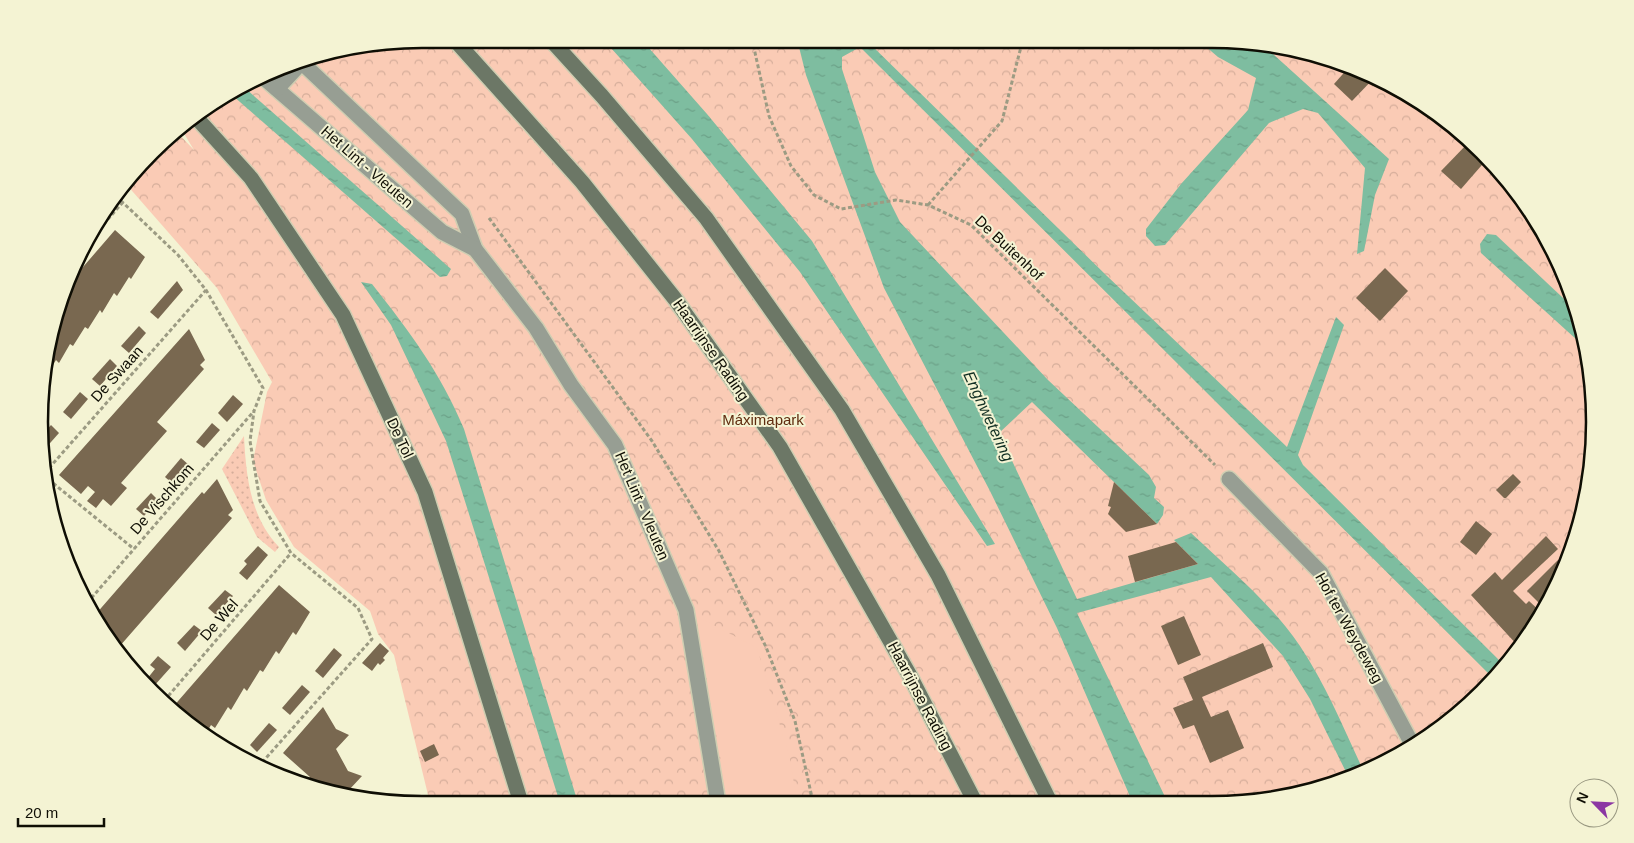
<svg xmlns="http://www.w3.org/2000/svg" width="1634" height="843" font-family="Arial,sans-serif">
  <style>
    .grass { fill: url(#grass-dots) }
    .forest { fill: url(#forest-crowns) }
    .pitch { fill: #facbb5 }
    .water { fill: url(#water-ripples) }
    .building { fill: #796850 }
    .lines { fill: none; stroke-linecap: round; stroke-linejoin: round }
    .street-casing { stroke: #cfceb2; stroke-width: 18 }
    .secondary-casing { stroke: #cfceb2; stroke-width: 18 }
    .path { stroke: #9c9b83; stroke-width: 3; stroke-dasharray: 4 2.5; stroke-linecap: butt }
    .street { stroke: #979e93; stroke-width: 15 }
    .secondary { stroke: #6c7766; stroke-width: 15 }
    .labels { text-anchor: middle; stroke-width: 4; stroke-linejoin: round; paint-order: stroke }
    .street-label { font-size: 15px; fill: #0f0e04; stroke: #f4f3d3 }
    .park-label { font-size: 15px; fill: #602c0f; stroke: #f4f3d3 }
    .water-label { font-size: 16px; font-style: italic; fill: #123024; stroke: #f4f3d3 }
    .rim { fill: none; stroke: #0f0e04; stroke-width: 2.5 }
  </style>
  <defs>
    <pattern id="grass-dots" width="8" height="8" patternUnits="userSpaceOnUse" patternTransform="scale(1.25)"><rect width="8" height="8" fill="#facbb5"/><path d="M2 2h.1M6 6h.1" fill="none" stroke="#d5ad9a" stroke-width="1.8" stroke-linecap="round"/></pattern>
    <pattern id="forest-crowns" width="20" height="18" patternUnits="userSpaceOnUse" patternTransform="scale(1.25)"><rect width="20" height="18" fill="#facbb5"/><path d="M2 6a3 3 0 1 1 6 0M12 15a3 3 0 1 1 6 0" fill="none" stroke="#d5ad9a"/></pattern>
    <pattern id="water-ripples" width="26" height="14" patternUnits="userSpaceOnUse" patternTransform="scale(1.25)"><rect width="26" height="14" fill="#7ebda0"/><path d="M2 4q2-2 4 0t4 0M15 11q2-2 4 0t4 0" fill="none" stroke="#6ca188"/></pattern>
  </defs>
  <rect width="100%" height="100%" fill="#f4f3d3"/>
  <path class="grass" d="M244,436C246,475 250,517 279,547L275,552L257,537L222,469Z"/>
  <polygon class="forest" points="422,39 1237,40 1311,52 1382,78 1445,118 1500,169 1544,230 1575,298 1592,371 1594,446 1582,520 1556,591 1516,655 1445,725 1359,775 1263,801 430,803 394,655 378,634 370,611 294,547 266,500 253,461 267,392 272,382 217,288 126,184 176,131 194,150 180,127 188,118 298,59"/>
  <polygon class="pitch" points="696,616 757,648 790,759 797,802 728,802"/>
  <g class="water">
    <polygon points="603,39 641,39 707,114 812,241 995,544 987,546 800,272 692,139"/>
    <path d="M797,39H865L1107,276L1287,447L1336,317L1344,325L1298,455L1303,465L1505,666L1493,678L860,47L842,57V69L875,172L900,222L1048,380L1149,475L1156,487L1154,498L1164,507L1163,515L1157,524L1032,402L999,433L1077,599L1198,564L1174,540L1191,533C1228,568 1271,603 1300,646C1326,685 1344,729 1364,772L1349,778L1310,699L1283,656L1211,577L1077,613L1167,801H1132L1057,628L990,491L884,288L806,75Z"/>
    <polygon points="1198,40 1237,40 1261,43 1389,159 1375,195 1364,251 1357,254 1365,168 1318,113 1303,109 1269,123 1165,245 1155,246 1146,236 1146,229 1181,184 1248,110 1256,78 1218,57"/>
    <polygon points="245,88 451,269 447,276 440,277 232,95"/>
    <polygon points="1487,234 1496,235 1578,312 1587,349 1481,253 1480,244"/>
    <path d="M361,282L372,284C410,332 440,372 464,429L578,803H560L446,441L391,325Z"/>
  </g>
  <g class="building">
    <polygon points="1350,66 1376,76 1352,101 1334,84"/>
    <polygon points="1470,141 1488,158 1461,189 1441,171"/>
    <polygon points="115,230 145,257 131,279 129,277 117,296 114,293 102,313 100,310 88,329 85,327 73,346 70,344 59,363 56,360 45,378 46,347 64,289"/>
    <polygon points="1385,268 1408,291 1380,321 1356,298"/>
    <polygon points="177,281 183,290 158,319 150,312"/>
    <polygon points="139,326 146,333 129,353 121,346"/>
    <polygon points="189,329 205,360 200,365 204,369 157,422 167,431 121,483 127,488 111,506 103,499 96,508 87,501 95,492 88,486 81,494 59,475"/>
    <polygon points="110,359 117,366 100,386 92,379"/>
    <polygon points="80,392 88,399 71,419 63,412"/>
    <polygon points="233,395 243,404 227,422 218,413"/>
    <polygon points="212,423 220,430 204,448 196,442"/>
    <polygon points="51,425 59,433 43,451 43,434"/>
    <polygon points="181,458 189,465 173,484 165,477"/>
    <polygon points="1513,474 1521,482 1506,498 1504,498 1496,490"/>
    <polygon points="217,479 233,510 228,515 232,518 119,647 95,615 202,492 204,494"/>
    <polygon points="1114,482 1157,524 1126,532 1108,514 1111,507 1108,506"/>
    <polygon points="151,493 158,500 144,516 136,509"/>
    <polygon points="1476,521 1492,534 1476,555 1460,542"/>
    <polygon points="1546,536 1558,549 1513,591 1526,604 1529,601 1542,613 1520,648 1471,595 1495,572 1502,580"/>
    <polygon points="1176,542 1198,564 1135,582 1128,556"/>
    <polygon points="258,546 268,555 247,580 239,573 247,564 244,561"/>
    <polygon points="1558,560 1565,567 1558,584 1539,603 1527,591"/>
    <polygon points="279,585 310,612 296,635 293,632 279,654 276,651 263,672 260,670 247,691 244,688 231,710 228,707 215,728 211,725 207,732 172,708"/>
    <polygon points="225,590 233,596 216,615 208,608"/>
    <polygon points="1184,616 1201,655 1178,665 1161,626"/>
    <polygon points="194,625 202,631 185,651 177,643"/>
    <polygon points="380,643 389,651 383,658 385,660 380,665 378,663 372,671 362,663"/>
    <polygon points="1263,643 1273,667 1202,697 1211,717 1228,710 1244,748 1210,763 1194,725 1183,729 1173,708 1193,700 1183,677"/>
    <polygon points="334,648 342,655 323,678 315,671"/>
    <polygon points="158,656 171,667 154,686 147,679 155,669 150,665"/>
    <polygon points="302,685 310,692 290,715 282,708"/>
    <polygon points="323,707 336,729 349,735 336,749 348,771 362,776 349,790 352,796 323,791 304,784 310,777 283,753"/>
    <polygon points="269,723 277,730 257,752 250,745"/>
    <polygon points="434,744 439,755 425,762 420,751"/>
  </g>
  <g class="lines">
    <g class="street-casing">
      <g id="street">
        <polyline points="298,59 462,214 475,249 536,328 571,385 615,445 686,610 718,803"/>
        <polyline points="264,78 442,232 475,249"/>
        <polyline points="277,89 302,62"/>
        <polyline points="1229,479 1321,573 1412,744"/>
      </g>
    </g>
    <g class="secondary-casing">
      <g id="secondary">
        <polyline points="454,39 582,182 675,299 780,447 909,674 975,802"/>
        <polyline points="550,39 602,96 706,218 842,410 938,575 1050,802"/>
        <polyline points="194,115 251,178 343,315 425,492 521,803"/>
      </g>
    </g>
    <g class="path">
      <polyline points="739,39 752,39"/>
      <polyline points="752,39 769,116 791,166 814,195 841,209 896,200 928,205 971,225 1215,465"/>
      <polyline points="116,196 178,255 206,290 263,388 254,411 250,441 260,501 291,553 358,608 372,639 258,767"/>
      <polyline points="928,205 1002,121 1023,39"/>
      <polyline points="489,218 652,441 719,551 766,647 795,721 813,802"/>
      <polyline points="82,249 123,202"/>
      <polyline points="42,468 50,467 206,290"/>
      <polyline points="43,475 134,549"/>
      <polyline points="87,603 254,411"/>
      <polyline points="164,701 291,553"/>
    </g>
    <use href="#street" class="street"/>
    <use href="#secondary" class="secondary"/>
  </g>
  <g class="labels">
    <g class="street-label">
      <text transform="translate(367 167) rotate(41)" y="5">Het Lint - Vleuten</text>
      <text transform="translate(1009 248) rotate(43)" y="5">De Buitenhof</text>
      <text transform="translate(711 350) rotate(55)" y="5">Haarrijnse Rading</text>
      <text transform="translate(117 374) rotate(-48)" y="5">De Swaan</text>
      <text transform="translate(400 438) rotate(65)" y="5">De Tol</text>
      <text transform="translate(162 499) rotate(-49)" y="5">De Vischkom</text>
      <text transform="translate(642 506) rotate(67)" y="5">Het Lint - Vleuten</text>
      <text transform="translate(219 620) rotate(-49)" y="5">De Wel</text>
      <text transform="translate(1349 628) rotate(61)" y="5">Hof ter Weydeweg</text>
      <text transform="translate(920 696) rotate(62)" y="5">Haarrijnse Rading</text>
    </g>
    <g class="park-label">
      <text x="763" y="425">Máximapark</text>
    </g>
    <g class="water-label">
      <text transform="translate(989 416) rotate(65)" y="6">Enghwetering</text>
    </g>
  </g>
  <path d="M0 0H1634V843H0ZM422 48H1212A374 374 0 0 1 1586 422V422A374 374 0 0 1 1212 796H422A374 374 0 0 1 48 422V422A374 374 0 0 1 422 48Z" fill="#f4f3d3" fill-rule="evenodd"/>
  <path class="rim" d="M422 48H1212A374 374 0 0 1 1586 422V422A374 374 0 0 1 1212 796H422A374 374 0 0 1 48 422V422A374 374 0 0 1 422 48Z"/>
  <g transform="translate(1594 803) rotate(294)"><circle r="24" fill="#f4f3d3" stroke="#989780"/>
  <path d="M0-4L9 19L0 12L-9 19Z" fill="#8c36a3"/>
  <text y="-8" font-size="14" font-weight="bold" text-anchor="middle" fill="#0f0e04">N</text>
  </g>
  <path d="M18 818v8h86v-8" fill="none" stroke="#0f0e04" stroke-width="2.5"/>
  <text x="25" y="818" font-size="15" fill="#0f0e04" stroke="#f4f3d3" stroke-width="4" paint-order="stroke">20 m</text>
</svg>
